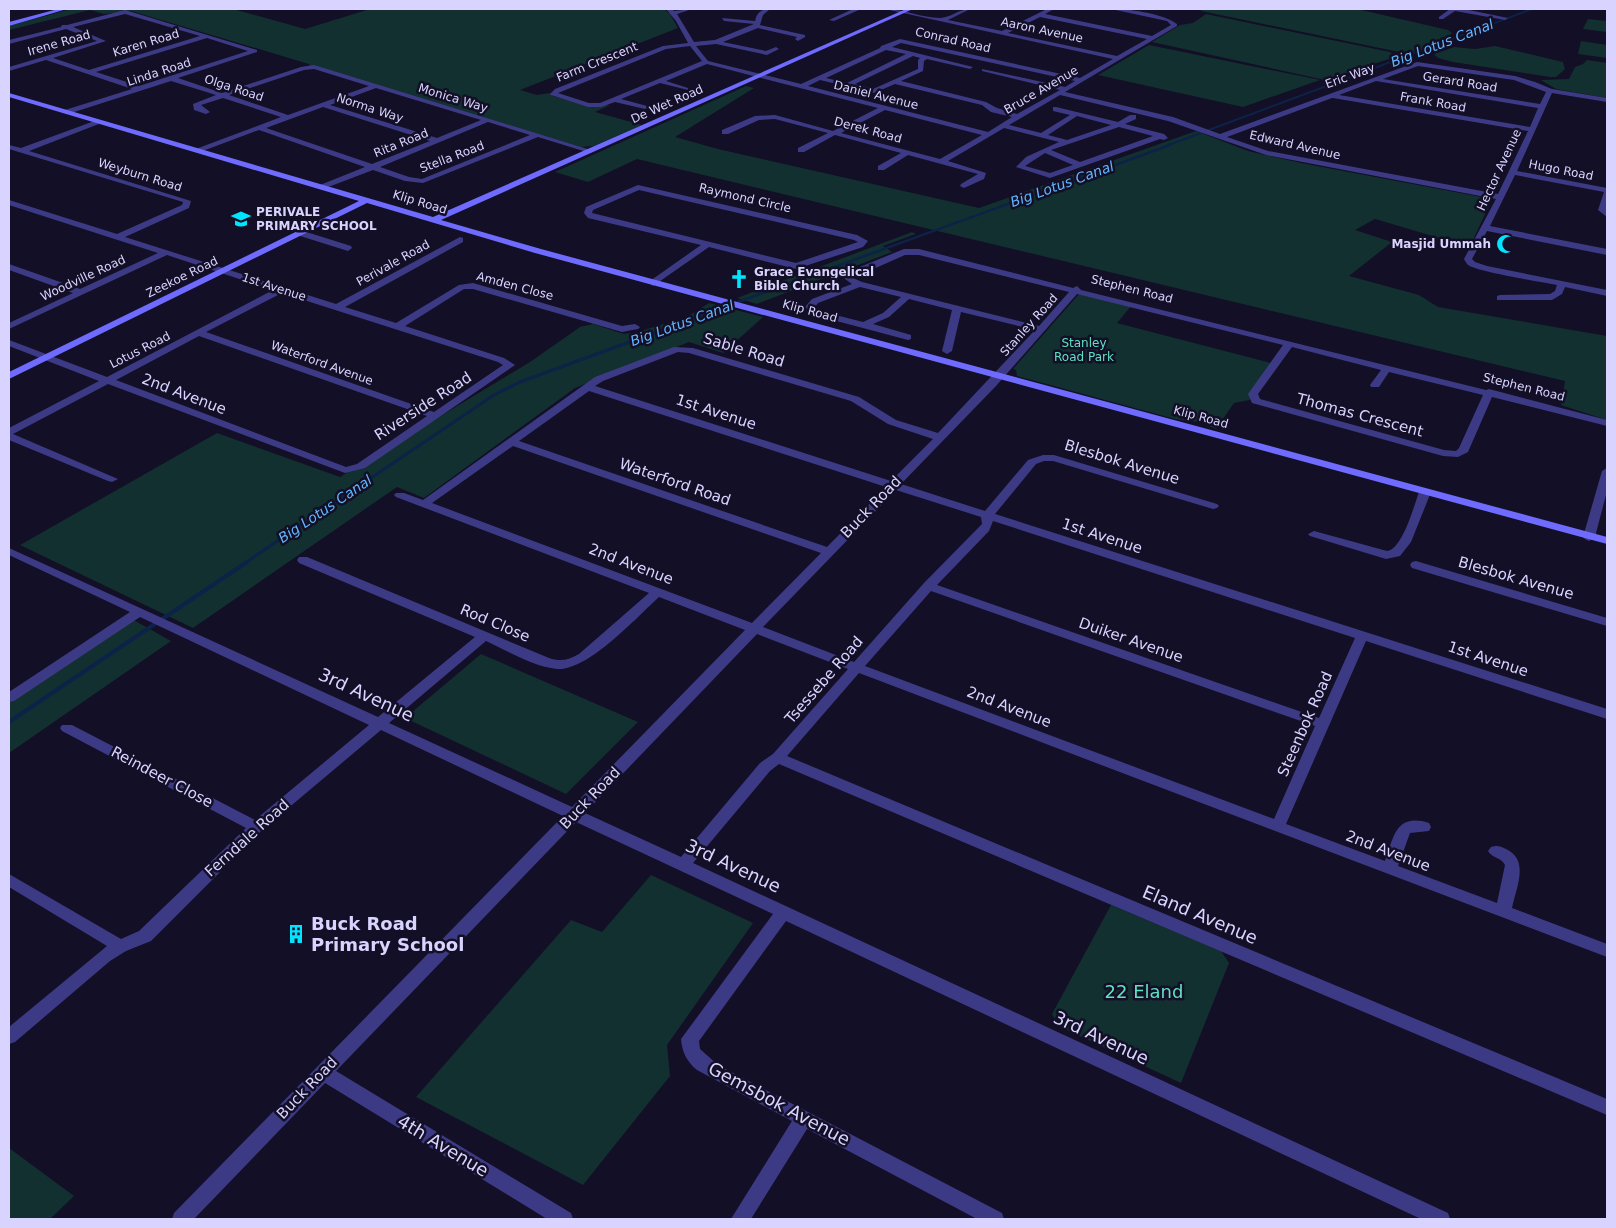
<svg xmlns="http://www.w3.org/2000/svg" width="1616" height="1228" font-family="'DejaVu Sans',sans-serif">
  <style>
    .green { fill: #12302f }
    .lines { fill: none; stroke-linecap: round; stroke-linejoin: round }
    .stream-far3 { stroke: #0c2248; stroke-width: 2 }
    .stream-far2 { stroke: #0c2248; stroke-width: 2.5 }
    .stream-far1 { stroke: #0c2248; stroke-width: 3 }
    .stream { stroke: #0c2248; stroke-width: 4 }
    .street { fill: #3d3a85; fill-rule: evenodd }
    .secondary { fill: #6f6bff; fill-rule: evenodd }
    .labels { text-anchor: middle; stroke-width: 5; stroke-linejoin: round; paint-order: stroke }
    .far-street-label { font-size: 12px; fill: #d9d4ff; stroke: #130f26 }
    .far-poi-label { font-size: 12px; font-weight: bold; fill: #d9d4ff; stroke: #130f26; text-anchor: start }
    .far-park-label { font-size: 12px; fill: #5fe0c0; stroke: #130f26 }
    .far-water-label { font-size: 14px; font-style: italic; fill: #62b6ff; stroke: #130f26 }
    .street-label { font-size: 15px; fill: #d9d4ff; stroke: #130f26 }
    .near-street-label { font-size: 18px; fill: #d9d4ff; stroke: #130f26 }
    .near-poi-label { font-size: 18px; font-weight: bold; fill: #d9d4ff; stroke: #130f26; text-anchor: start }
    .near-park-label { font-size: 18px; fill: #5fe0c0; stroke: #130f26 }
  </style>
  <rect width="100%" height="100%" fill="#130f26"/>
  <g class="green">
    <polygon points="71,9 233,9 305,29 370,9 664,9 670,14 678,28 520,90 537,95 550,93 553,96 588,106 610,105 595,112 642,125 594,146 581,147 310,67 309,64 131,11 104,14 90,10 9,30 9,26"/>
    <path d="M1200,9H1357L1448,30L1452,33C1445,46 1417,52 1404,53L1201,11Z"/>
    <polygon points="1206,14 1390,52 1395,57 1325,80 1152,42 1180,25 1193,23"/>
    <polygon points="1588,19 1607,21 1607,32 1583,29"/>
    <polygon points="1581,41 1607,45 1607,58 1578,54"/>
    <polygon points="1149,45 1320,80 1243,107 1098,75"/>
    <polygon points="1495,46 1563,62 1565,69 1556,77 1550,77 1453,62 1438,58 1434,54 1454,47 1475,49"/>
    <polygon points="1587,60 1607,63 1607,98 1556,89 1541,80 1569,79 1575,67 1583,64"/>
    <polygon points="746,86 754,88 675,137 718,149 979,208 1196,131 1248,151 1301,163 1492,199 1473,240 1446,240 1375,219 1355,230 1392,242 1349,276 1419,295 1438,307 1607,336 1607,420 1561,405 1565,381 637,159 588,182 555,172"/>
    <polygon points="912,232 916,234 883,246 892,252 757,304 737,298"/>
    <polygon points="1079,294 1132,305 1117,323 1271,363 1250,393 1250,400 1234,403 1216,429 1199,422 1175,419 1017,376 1016,370 1013,369"/>
    <polygon points="709,303 763,317 723,353 689,342 575,388 424,498 397,487 193,628 20,545 217,433 340,477 530,362 580,327 593,324 624,334 637,332 687,317"/>
    <polygon points="130,618 171,641 9,753 9,702"/>
    <polygon points="481,654 638,722 566,794 405,718"/>
    <polygon points="651,875 753,923 667,1045 670,1076 583,1185 416,1097 571,920 602,932"/>
    <polygon points="1111,905 1221,951 1229,963 1181,1083 1058,1026 1052,1014"/>
    <polygon points="9,1148 74,1196 50,1219 9,1219"/>
  </g>
  <g class="lines">
    <polyline class="stream-far3" points="1166,146 1532,9"/>
    <polyline class="stream-far2" points="661,330 1170,145"/>
    <polyline class="stream-far1" points="245,563 494,395 520,382 665,329"/>
    <polyline class="stream" points="9,722 247,562"/>
    <g class="street">
      <path d="M666,9H672L674,11L692,9L677,14L694,42L715,40L754,24L724,21L722,18L755,21C757,12 761,9 770,9L763,15L760,25L805,35V37L798,41L795,39L797,37L758,28L723,42L766,51L776,47L779,49L767,55L716,44L696,46L708,61L801,84L880,48L881,46L900,39L1080,78L1113,59L885,9C904,9 922,18 940,18C950,18 959,9 970,9L948,20L1002,31L1047,9H1054L1045,14L1152,36L1171,25L1167,21L1111,9C1127,8 1165,14 1177,24V26L1065,92L1173,117L1220,134L1417,62L1515,76L1535,82L1552,89L1607,98V102L1552,93L1517,171L1607,188V217L1598,210L1604,192L1515,175L1490,226L1607,249V255L1487,231L1472,259L1475,262L1487,266L1607,290V296L1565,287L1562,294L1552,300H1497V296L1500,295L1550,294L1555,291L1557,285C1542,282 1478,272 1468,265C1468,265 1464,260 1464,259L1496,199L1266,155L1168,121L1060,95L1009,125L1041,133L1070,115L1053,111V107H1056L1118,122L1130,115H1136V119L1125,124L1164,134L1168,138L1164,140L1160,139L1050,178L1016,167L1026,157L1059,142L1004,128L948,161L986,173L984,179L964,188L960,186L961,184L978,174L908,155L884,170H878V166L901,153L835,135L804,152H798V148L828,133L775,119L759,120L728,134H722V130L755,116L775,115L833,131L878,108L707,64L666,81L688,88V90L660,83L621,99L647,106L649,107L645,109L615,102L601,107H588L551,95L550,94L555,89L663,46L688,43L676,21ZM1040,17L1147,39L1117,56L1008,33ZM901,43L1075,81L1065,87L982,69V71L1060,90L1017,114L997,108L986,102L901,81L923,71L924,61L927,59L970,69L973,67L892,47ZM690,46L702,61L600,103H589L558,93L666,49ZM886,50L906,54L847,83L826,78ZM913,56L920,58L918,60V69L873,89L855,84ZM1418,66L1514,80L1546,92L1540,104L1383,79ZM820,80L874,93L895,84L982,105L991,112L1012,117L988,132L808,86ZM1376,81L1538,108L1530,127L1339,95ZM1332,98H1333L1528,131L1498,194L1268,151L1227,137ZM885,110L982,135L940,159L841,133ZM1077,116L1111,125L1067,140L1048,135ZM1119,127L1153,136L1080,162L1051,150ZM1045,153L1073,165L1050,173L1025,166Z"/>
      <polygon points="853,9 861,9 834,21 829,20"/>
      <polygon points="1450,9 1464,9 1508,18 1505,20 1455,11 1443,19 1439,19 1439,17"/>
      <path d="M125,10L257,50V52L178,78L222,93L301,67L314,65L594,151L590,153L538,137L423,183L405,181L373,170L323,189H320V185L365,167L259,130L200,152L193,150L281,117L223,98L201,105L210,112L206,114L194,110L193,104L216,95L171,81L68,114H65V110L132,89L46,60L9,71V67L97,41L66,29L9,44V40L61,27L62,25H67ZM125,14L200,36L89,70L53,58L106,41L73,27ZM207,38L248,51L139,86L96,72ZM314,69L369,86L288,115L229,95L304,70ZM376,88L481,120L437,138L330,105ZM323,107L430,141L372,164L266,128ZM488,122L530,135L422,179L409,177L380,167Z"/>
      <path d="M97,120L104,122L29,151L191,201L189,208L125,237L336,304L460,237L463,238V242L345,307L396,323L459,285L473,283L622,326L635,324L640,327L638,329L622,332L473,289H464L405,326L504,358L515,365L365,468L345,473L108,384L13,434L118,479L112,482L108,481L9,440V428L99,381L9,346V340L107,377L273,290L167,255L9,329V323L73,293L9,270V264L80,289L158,253L9,205V200L117,234L182,205L183,202L9,149V145L21,148ZM282,293L498,362L503,365L434,412L206,332ZM199,336L427,416L357,464L346,467L116,380Z"/>
      <path d="M638,185L857,235L868,241L863,247L796,269L709,247L653,286L649,283L650,281L701,245L588,218L584,213L586,207ZM639,190L854,240L858,242L796,263L592,213L593,210Z"/>
      <polygon points="300,230 351,246 352,248 348,251 297,235 296,233"/>
      <path d="M904,249H919L1073,288L1077,286L1081,290L1486,390L1489,389L1607,420V426L1492,397L1468,452L1458,457L1443,456L1252,403L1248,394L1283,345L1077,294L996,386L901,484L985,511L1028,460L1043,455H1054L1217,504L1219,506L1217,508L1213,509L1053,461H1044L1036,464L995,514L1607,709V719L1366,641L1286,824L1385,861C1394,836 1396,813 1429,823L1431,827L1429,831L1410,833L1398,866L1497,903L1505,865C1502,858 1492,858 1488,851L1491,847C1497,845 1500,846 1506,849C1530,860 1516,888 1512,908L1607,944V957L859,673L787,756L1607,1099V1115L779,764L770,771L693,863L1448,1213L1450,1219H1421L786,921L699,1041L700,1049L718,1065L1002,1213L1004,1219H977L807,1129L751,1219H731L792,1121L697,1070C687,1062 682,1052 681,1039L773,914L576,822L336,1071L571,1213L573,1219H547L325,1083L194,1219H172L174,1213L563,816L381,730L261,831L151,941L126,951L110,961L15,1042L9,1044V1027L107,946L9,887V874L121,939L139,931L246,828L62,731L60,728L62,725H72L255,820L369,725L140,617L14,701L9,702V692L130,612L9,555V548L378,717L475,637L299,563L297,560L299,557H307L549,658C560,662 569,660 579,654L649,593L396,497L394,495L396,493H404L423,500L595,377L674,347L693,348L859,397L896,420L938,433L1035,330L961,312L952,351L947,354L942,351L952,310L909,299L889,317L873,324L911,335V339L908,340L814,315L805,307L812,299L852,284L845,279V273ZM905,255H919L1069,292L1039,326L862,282L853,278ZM860,287L901,297L883,313L863,322L820,311L815,307L818,303ZM1292,347L1381,370L1370,385L1371,387H1379L1389,372L1483,395L1459,448L1456,451L1444,450L1260,399L1258,394ZM678,352L689,353L851,401L888,424L933,439L891,481L595,386L603,381ZM589,391L886,487L827,547L519,441ZM513,446L821,553L752,623L432,503ZM896,490L981,517L982,524L924,583L854,662L763,627ZM993,521L1355,638L1319,718L937,585L989,531ZM931,591L1315,726L1274,819L865,666ZM659,597L745,630L572,807L389,723L486,641C508,651 533,667 557,669C588,671 636,618 659,597ZM757,634L848,669L773,754L760,763L681,857L585,813Z"/>
      <polygon points="1607,468 1607,491 1595,537 1589,541 1585,539 1583,537 1602,471"/>
      <path d="M1425,489L1431,492L1411,542L1400,556L1386,559L1310,536L1308,534L1314,531L1387,551C1402,550 1414,506 1419,492Z"/>
      <polygon points="1416,561 1607,618 1607,626 1412,568 1410,565 1412,562"/>
    </g>
    <g class="secondary">
      <polygon points="58,9 67,9 9,26 9,22"/>
      <polygon points="906,9 913,9 441,220 541,249 1607,537 1607,544 535,253 367,203 9,379 9,372 359,201 9,97 9,93 433,217"/>
    </g>
  </g>
  <defs>
    <g id="school-bare" transform="scale(1.5)"><path d="M0-5L7-2L0 1L-7-2ZM-4 1L0 2.5L4 1V4Q0 6-4 4Z" fill="#00e5ff" stroke="#130f26" stroke-width="2.5" paint-order="stroke"/></g>
    <g id="mosque-bare" transform="scale(1.5)"><path d="M3.5-4.9A6 6 0 1 0 3.5 4.9A5 5 0 1 1 3.5-4.9Z" fill="#00e5ff" stroke="#130f26" stroke-width="2.5" paint-order="stroke"/></g>
    <g id="church-bare" transform="scale(1.5)"><path d="M-1.2-6h2.4v3.5h3.3v2.4h-3.3V6h-2.4V-.1h-3.3v-2.4h3.3Z" fill="#00e5ff" stroke="#130f26" stroke-width="2.5" paint-order="stroke"/></g>
    <g id="building-bare" transform="scale(1.5)"><path d="M-4-6H4V6H1V3H-1V6H-4ZM-2.5-4.3h1.7v1.8h-1.7ZM.8-4.3h1.7v1.8H.8ZM-2.5-1h1.7V.8h-1.7ZM.8-1h1.7V.8H.8Z" fill="#00e5ff" stroke="#130f26" stroke-width="2.5" paint-order="stroke"/></g>
  </defs>
  <g fill-rule="evenodd">
    <use href="#school-bare" x="241" y="219"/>
    <use href="#mosque-bare" x="1506" y="244"/>
    <use href="#church-bare" x="739" y="279"/>
    <use href="#building-bare" x="296" y="934"/>
  </g>
  <g class="labels">
    <g class="far-street-label">
      <text transform="translate(1042 30) rotate(12)" y="4">Aaron Avenue</text>
      <text transform="translate(953 40) rotate(13)" y="4">Conrad Road</text>
      <text transform="translate(59 43) rotate(-16)" y="4">Irene Road</text>
      <text transform="translate(146 43) rotate(-17)" y="4">Karen Road</text>
      <text transform="translate(597 62) rotate(-22)" y="4">Farm Crescent</text>
      <text transform="translate(159 72) rotate(-18)" y="4">Linda Road</text>
      <text transform="translate(1350 76) rotate(-20)" y="4">Eric Way</text>
      <text transform="translate(1460 82) rotate(9)" y="4">Gerard Road</text>
      <text transform="translate(234 88) rotate(18)" y="4">Olga Road</text>
      <text transform="translate(1041 90) rotate(-30)" y="4">Bruce Avenue</text>
      <text transform="translate(876 95) rotate(14)" y="4">Daniel Avenue</text>
      <text transform="translate(453 98) rotate(17)" y="4">Monica Way</text>
      <text transform="translate(1433 102) rotate(10)" y="4">Frank Road</text>
      <text transform="translate(667 104) rotate(-24)" y="4">De Wet Road</text>
      <text transform="translate(370 108) rotate(18)" y="4">Norma Way</text>
      <text transform="translate(868 130) rotate(15)" y="4">Derek Road</text>
      <text transform="translate(401 143) rotate(-22)" y="4">Rita Road</text>
      <text transform="translate(1295 145) rotate(13)" y="4">Edward Avenue</text>
      <text transform="translate(452 157) rotate(-21)" y="4">Stella Road</text>
      <text transform="translate(1499 170) rotate(-65)" y="4">Hector Avenue</text>
      <text transform="translate(1561 170) rotate(11)" y="4">Hugo Road</text>
      <text transform="translate(140 175) rotate(17)" y="4">Weyburn Road</text>
      <text transform="translate(745 198) rotate(13)" y="4">Raymond Circle</text>
      <text transform="translate(420 202) rotate(17)" y="4">Klip Road</text>
      <text transform="translate(393 263) rotate(-29)" y="4">Perivale Road</text>
      <text transform="translate(182 277) rotate(-26)" y="4">Zeekoe Road</text>
      <text transform="translate(83 278) rotate(-25)" y="4">Woodville Road</text>
      <text transform="translate(515 286) rotate(15)" y="4">Amden Close</text>
      <text transform="translate(274 287) rotate(18)" y="4">1st Avenue</text>
      <text transform="translate(1132 289) rotate(14)" y="4">Stephen Road</text>
      <text transform="translate(810 311) rotate(15)" y="4">Klip Road</text>
      <text transform="translate(1029 325) rotate(-48)" y="4">Stanley Road</text>
      <text transform="translate(140 350) rotate(-27)" y="4">Lotus Road</text>
      <text transform="translate(322 363) rotate(20)" y="4">Waterford Avenue</text>
      <text transform="translate(1524 387) rotate(14)" y="4">Stephen Road</text>
      <text transform="translate(1201 417) rotate(15)" y="4">Klip Road</text>
    </g>
    <g class="far-poi-label">
      <text x="256" y="216">PERIVALE<tspan x="256" dy="14">PRIMARY SCHOOL</tspan></text>
      <text x="1491" y="248" text-anchor="end">Masjid Ummah</text>
      <text x="754" y="276">Grace Evangelical<tspan x="754" dy="14">Bible Church</tspan></text>
    </g>
    <g class="far-park-label">
      <text x="1084" y="347">Stanley<tspan x="1084" dy="14">Road Park</tspan></text>
    </g>
    <g class="far-water-label">
      <text transform="translate(1442 43) rotate(-21)" y="5">Big Lotus Canal</text>
      <text transform="translate(1062 184) rotate(-20)" y="5">Big Lotus Canal</text>
      <text transform="translate(682 323) rotate(-20)" y="5">Big Lotus Canal</text>
      <text transform="translate(325 509) rotate(-34)" y="5">Big Lotus Canal</text>
    </g>
    <g class="street-label">
      <text transform="translate(744 350) rotate(17)" y="5">Sable Road</text>
      <text transform="translate(184 394) rotate(21)" y="5">2nd Avenue</text>
      <text transform="translate(423 406) rotate(-33)" y="5">Riverside Road</text>
      <text transform="translate(716 412) rotate(18)" y="5">1st Avenue</text>
      <text transform="translate(1360 415) rotate(15)" y="5">Thomas Crescent</text>
      <text transform="translate(1122 462) rotate(17)" y="5">Blesbok Avenue</text>
      <text transform="translate(675 482) rotate(19)" y="5">Waterford Road</text>
      <text transform="translate(871 507) rotate(-46)" y="5">Buck Road</text>
      <text transform="translate(1102 536) rotate(18)" y="5">1st Avenue</text>
      <text transform="translate(631 564) rotate(21)" y="5">2nd Avenue</text>
      <text transform="translate(1516 578) rotate(16)" y="5">Blesbok Avenue</text>
      <text transform="translate(495 623) rotate(23)" y="5">Rod Close</text>
      <text transform="translate(1131 640) rotate(19)" y="5">Duiker Avenue</text>
      <text transform="translate(1488 659) rotate(18)" y="5">1st Avenue</text>
      <text transform="translate(824 680) rotate(-49)" y="5">Tsessebe Road</text>
      <text transform="translate(1009 707) rotate(21)" y="5">2nd Avenue</text>
      <text transform="translate(1305 724) rotate(-66)" y="5">Steenbok Road</text>
      <text transform="translate(162 777) rotate(28)" y="5">Reindeer Close</text>
      <text transform="translate(590 798) rotate(-46)" y="5">Buck Road</text>
      <text transform="translate(247 838) rotate(-42)" y="5">Ferndale Road</text>
      <text transform="translate(1388 851) rotate(21)" y="5">2nd Avenue</text>
      <text transform="translate(307 1088) rotate(-46)" y="5">Buck Road</text>
    </g>
    <g class="near-street-label">
      <text transform="translate(366 695) rotate(25)" y="6">3rd Avenue</text>
      <text transform="translate(733 866) rotate(25)" y="6">3rd Avenue</text>
      <text transform="translate(1200 915) rotate(23)" y="6">Eland Avenue</text>
      <text transform="translate(1101 1038) rotate(25)" y="6">3rd Avenue</text>
      <text transform="translate(779 1104) rotate(28)" y="6">Gemsbok Avenue</text>
      <text transform="translate(443 1146) rotate(31)" y="6">4th Avenue</text>
    </g>
    <g class="near-poi-label">
      <text x="311" y="930">Buck Road<tspan x="311" dy="21">Primary School</tspan></text>
    </g>
    <g class="near-park-label">
      <text x="1144" y="998">22 Eland</text>
    </g>
  </g>
  <rect width="1616" height="1228" fill="none" stroke="#d9d4ff" stroke-width="20"/>
</svg>
